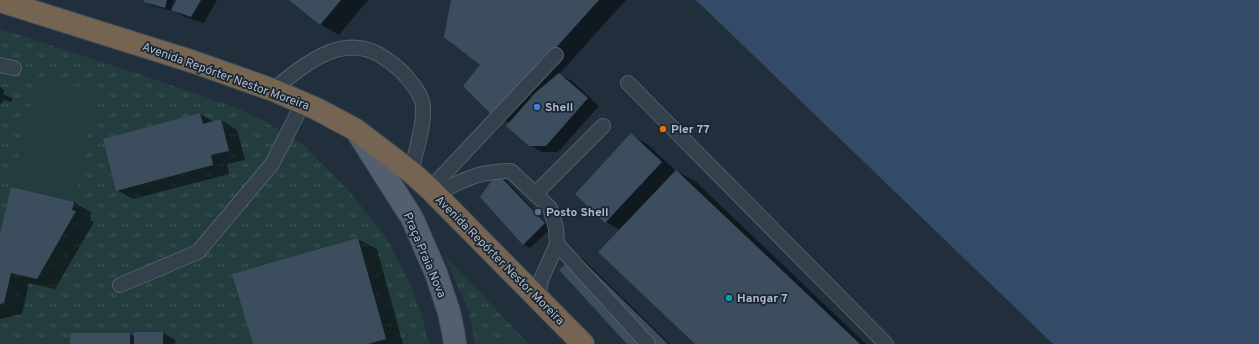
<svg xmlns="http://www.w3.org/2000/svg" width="1259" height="344" font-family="Overpass,sans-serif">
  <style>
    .park { fill: url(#park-tufts) }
    .pitch { fill: #233d3e }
    .water { fill: #334b66 }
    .shadow { fill: #0007 }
    .building { fill: #3c4d5d }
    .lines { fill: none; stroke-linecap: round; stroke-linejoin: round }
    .lane-casing { stroke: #535e6b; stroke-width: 16 }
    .primary-casing { stroke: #414c59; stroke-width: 24 }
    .highway-casing { stroke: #404b58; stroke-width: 24 }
    .lane { stroke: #35404d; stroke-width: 14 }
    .primary { stroke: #535f6e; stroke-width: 22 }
    .highway { stroke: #746451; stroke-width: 22 }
    .shop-dot { fill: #3f7fe0; stroke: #1a2532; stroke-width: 1.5 }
    .food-dot { fill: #e8710a; stroke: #1a2532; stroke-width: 1.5 }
    .service-dot { fill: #5c6f8a; stroke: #1a2532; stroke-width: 1.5 }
    .culture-dot { fill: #0f9aa8; stroke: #1a2532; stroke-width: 1.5 }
    .labels { text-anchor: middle; stroke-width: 3.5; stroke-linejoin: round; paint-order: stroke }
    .street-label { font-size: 12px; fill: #b0bbc9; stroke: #1a2532 }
    .poi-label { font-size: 12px; font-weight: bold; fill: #b0bbc9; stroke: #1a2532; text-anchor: start }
  </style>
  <defs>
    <pattern id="park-tufts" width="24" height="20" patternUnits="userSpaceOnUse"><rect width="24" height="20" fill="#233d3e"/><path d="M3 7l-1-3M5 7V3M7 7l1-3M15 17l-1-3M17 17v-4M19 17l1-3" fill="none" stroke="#405759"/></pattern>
  </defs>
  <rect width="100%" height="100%" fill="#212f3d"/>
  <g class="park">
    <polygon points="0,29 124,69 234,107 264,121 305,146 349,191 387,239 410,284 422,316 429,344 0,344"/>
    <polygon points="445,256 529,344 475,344 469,312"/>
  </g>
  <polygon class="pitch" points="38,76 97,91 74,202 11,187"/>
  <polygon class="water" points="695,0 1259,0 1259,344 1053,344 699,3"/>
  <g class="shadow">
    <polygon points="145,0 174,0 171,11 151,5"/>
    <polygon points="178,0 217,0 204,23 185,17 173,10"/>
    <polygon points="291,0 368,0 339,35 320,24"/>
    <polygon points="452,0 626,0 559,74 572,81 599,106 558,152 542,152 529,145 510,123 492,113 481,65"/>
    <polygon points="0,87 4,90 3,94 12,98 12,102 3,100 2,104 0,103"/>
    <polygon points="200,114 214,122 221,120 237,130 245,160 227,164 229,174 133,199 117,190"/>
    <polygon points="631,135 647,144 676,171 695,181 866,344 697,344 620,230 606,222"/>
    <polygon points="497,174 504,178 551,228 530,248 524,245 481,196"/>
    <polygon points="74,202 92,213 90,220 94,222 55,289 29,283 22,314 0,319 0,236"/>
    <polygon points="358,239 377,249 403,344 254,344 234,274"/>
    <polygon points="576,256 583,259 670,344 629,344"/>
    <polygon points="163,333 175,340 175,344 71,344 130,334 135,337"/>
  </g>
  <g class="building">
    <polygon points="144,0 167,0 165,8 144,2"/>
    <polygon points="177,0 201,0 191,17 171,10"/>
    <polygon points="289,0 341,0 320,25"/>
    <polygon points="451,0 599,0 553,51 491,114 463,86 480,65 444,37"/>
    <polygon points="559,73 588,98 546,146 529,146 506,126 535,93"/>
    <polygon points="200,113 203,124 221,119 229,151 211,155 213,165 116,191 103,139"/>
    <polygon points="631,133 662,162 605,223 575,194"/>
    <polygon points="676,170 860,344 695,344 598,252"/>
    <polygon points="497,173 545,223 523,245 480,197"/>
    <polygon points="11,187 74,202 72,210 76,211 37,279 11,273 4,303 0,304 0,234"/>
    <polygon points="358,238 386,339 368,344 253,344 232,274"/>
    <polygon points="576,254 668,344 627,344 559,270"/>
    <rect x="134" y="332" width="29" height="12"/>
    <rect x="70" y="333" width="60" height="11"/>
  </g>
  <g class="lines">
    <g class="lane-casing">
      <g id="lane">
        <polyline points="0,65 14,68"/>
        <polyline points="628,83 886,344"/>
        <path d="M273,90C305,64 345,29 386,59C393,64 399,68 405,75C413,85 423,95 423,109C424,127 415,154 411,172"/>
        <polyline points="430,189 556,55"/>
        <path d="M435,194C464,180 478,171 511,171L550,208L556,228L557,244L541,280L538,299"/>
        <polyline points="535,194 603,126"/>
        <polyline points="557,244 648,344"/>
        <polyline points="120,285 198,252 272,164 303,103"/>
      </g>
    </g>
    <g class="primary-casing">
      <polyline id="primary" points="358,133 412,218 436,273 449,312 453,331 455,344"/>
    </g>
    <g class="highway-casing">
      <polyline id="highway" points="0,1 194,62 273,90 303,103 317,109 356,130 411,172 430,189 583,344"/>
    </g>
    <use href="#lane" class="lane"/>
    <use href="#primary" class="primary"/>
    <use href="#highway" class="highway"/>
  </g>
  <circle class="shop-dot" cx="537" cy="107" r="4"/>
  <circle class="food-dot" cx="663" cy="129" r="4"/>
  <circle class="service-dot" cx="538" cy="212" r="4"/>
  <circle class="culture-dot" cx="729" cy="298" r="4"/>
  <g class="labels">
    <g class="street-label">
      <text transform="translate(226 76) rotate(20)" y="4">Avenida Repórter Nestor Moreira</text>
      <text transform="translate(425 255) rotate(67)" y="4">Praça Praia Nova</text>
      <text transform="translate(500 260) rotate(45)" y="4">Avenida Repórter Nestor Moreira</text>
    </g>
    <g class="poi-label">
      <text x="545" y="111">Shell</text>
      <text x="671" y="133">Pier 77</text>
      <text x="546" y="216">Posto Shell</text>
      <text x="737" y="302">Hangar 7</text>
    </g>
  </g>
</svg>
